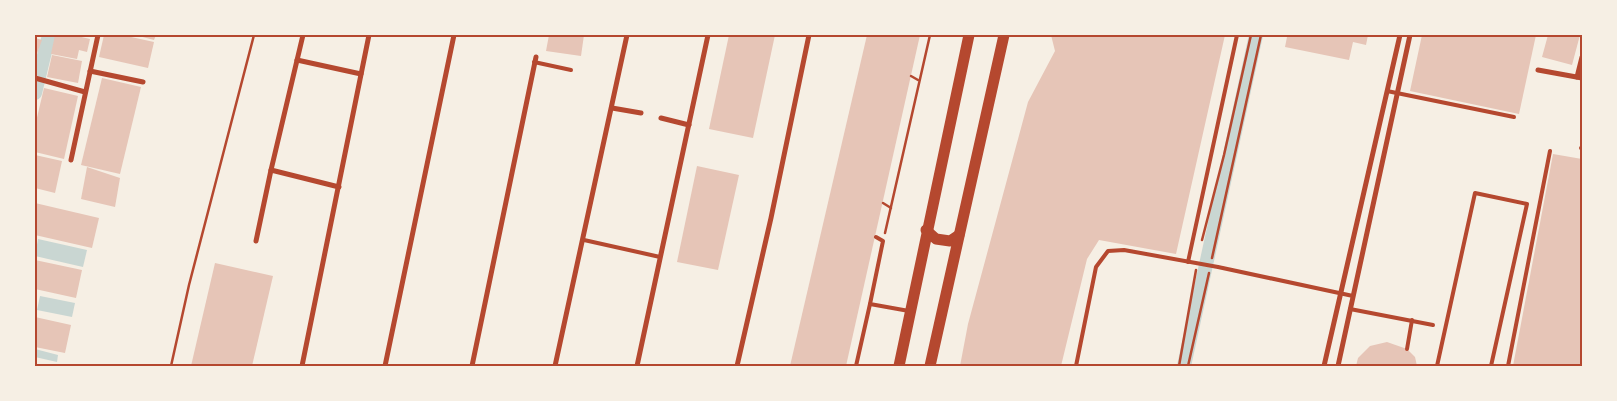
<svg xmlns="http://www.w3.org/2000/svg" width="1617" height="401" font-family="Commissioner,sans-serif">
  <style>
    .water { fill: #c9d6d2 }
    .lines { fill: none; stroke-linecap: round; stroke-linejoin: round }
    .canal { stroke: #c9d6d2; stroke-width: 14 }
    .building { fill: #e6c5b7 }
    .path { stroke: #b5482f; stroke-width: 2.5 }
    .service { stroke: #b5482f; stroke-width: 4 }
    .minor { stroke: #b5482f; stroke-width: 5 }
    .primary { stroke: #b5482f; stroke-width: 11 }
    .neatline { fill: none; stroke: #b5482f; stroke-width: 2 }
  </style>
  <rect width="100%" height="100%" fill="#f6efe4"/>
  <g class="water">
    <polygon points="38,239 87,250 83,267 35,256"/>
    <polygon points="40,296 75,303 72,317 37,310"/>
    <polygon points="35,349 58,355 57,362 35,357"/>
  </g>
  <g class="lines">
    <g class="canal">
      <polyline points="35,93 49,35"/>
      <polyline points="1184,366 1256,35"/>
    </g>
  </g>
  <g class="building">
    <polygon points="55,35 73,35 90,39 87,52 79,50 77,59 51,54"/>
    <polygon points="104,35 122,35 154,42 148,68 99,57"/>
    <polygon points="135,35 156,35 154,40"/>
    <polygon points="549,35 584,35 581,56 546,51"/>
    <polygon points="729,35 775,35 753,138 709,129"/>
    <polygon points="867,35 920,35 846,366 790,366"/>
    <polygon points="1051,35 1225,35 1176,254 1099,240 1087,259 1061,366 960,366 968,324 1028,102 1055,51"/>
    <polygon points="1280,35 1368,35 1366,45 1353,42 1349,60 1285,47 1287,37"/>
    <polygon points="1422,35 1536,35 1519,114 1410,91"/>
    <polygon points="1548,35 1580,35 1572,65 1542,57"/>
    <polygon points="35,38 42,40 35,59"/>
    <polygon points="52,55 82,61 78,83 47,77"/>
    <polygon points="102,78 141,87 120,174 81,165"/>
    <polygon points="44,88 78,96 64,159 35,152 35,126"/>
    <polygon points="1553,154 1582,159 1582,366 1513,366"/>
    <polygon points="35,155 62,161 55,193 35,188"/>
    <polygon points="697,166 739,175 718,270 677,262"/>
    <polygon points="87,167 120,178 115,207 81,199"/>
    <polygon points="35,203 99,218 92,248 35,235"/>
    <polygon points="35,260 82,270 76,298 35,289"/>
    <polygon points="215,263 273,276 252,366 191,366"/>
    <polygon points="35,317 71,325 65,353 35,347"/>
    <polygon points="1387,342 1407,349 1415,357 1417,366 1356,366 1358,358 1370,346"/>
  </g>
  <g class="lines">
    <g class="path">
      <polyline points="911,76 918,80"/>
      <polyline points="883,203 891,208"/>
      <polyline points="885,233 930,35"/>
      <polyline points="1202,240 1224,155 1251,35"/>
      <polyline points="1212,258 1261,35"/>
      <polyline points="171,366 189,285 254,35"/>
      <polyline points="1179,366 1196,270"/>
      <polyline points="1188,366 1209,273"/>
    </g>
    <g class="service">
      <polyline points="534,62 571,70"/>
      <polyline points="1387,91 1514,117"/>
      <polyline points="1581,148 1582,148"/>
      <polyline points="876,237 883,241 870,304 909,311"/>
      <polyline points="584,240 660,257"/>
      <polyline points="1188,262 1237,35"/>
      <polyline points="1350,309 1433,325"/>
      <polyline points="1407,349 1412,320"/>
      <polyline points="856,366 870,304"/>
      <polyline points="1076,366 1096,267 1108,251 1124,250 1218,267 1353,296"/>
      <polyline points="1437,366 1475,193 1527,204 1491,366"/>
      <polyline points="1508,366 1550,151"/>
    </g>
    <g class="minor">
      <polyline points="297,60 361,74"/>
      <polyline points="1538,70 1582,78"/>
      <polyline points="90,71 143,82"/>
      <polyline points="1577,77 1582,57"/>
      <polyline points="35,78 85,92"/>
      <polyline points="612,108 641,113"/>
      <polyline points="661,118 689,125"/>
      <polyline points="71,160 98,35"/>
      <polyline points="271,170 303,35"/>
      <polyline points="256,241 271,170 339,187"/>
      <polyline points="302,366 369,35"/>
      <polyline points="385,366 454,35"/>
      <polyline points="472,366 536,57"/>
      <polyline points="555,366 627,35"/>
      <polyline points="637,366 708,35"/>
      <polyline points="737,366 771,218 809,35"/>
      <polyline points="1324,366 1400,35"/>
      <polyline points="1338,366 1410,35"/>
    </g>
    <g class="primary">
      <polyline points="926,230 936,239 950,241 959,235"/>
      <polyline points="899,366 969,35"/>
      <polyline points="930,366 1004,35"/>
    </g>
  </g>
  <rect width="1617" height="401" fill="none" stroke="#f6efe4" stroke-width="72"/>
  <rect x="36" y="36" width="1545" height="329" class="neatline"/>
</svg>
